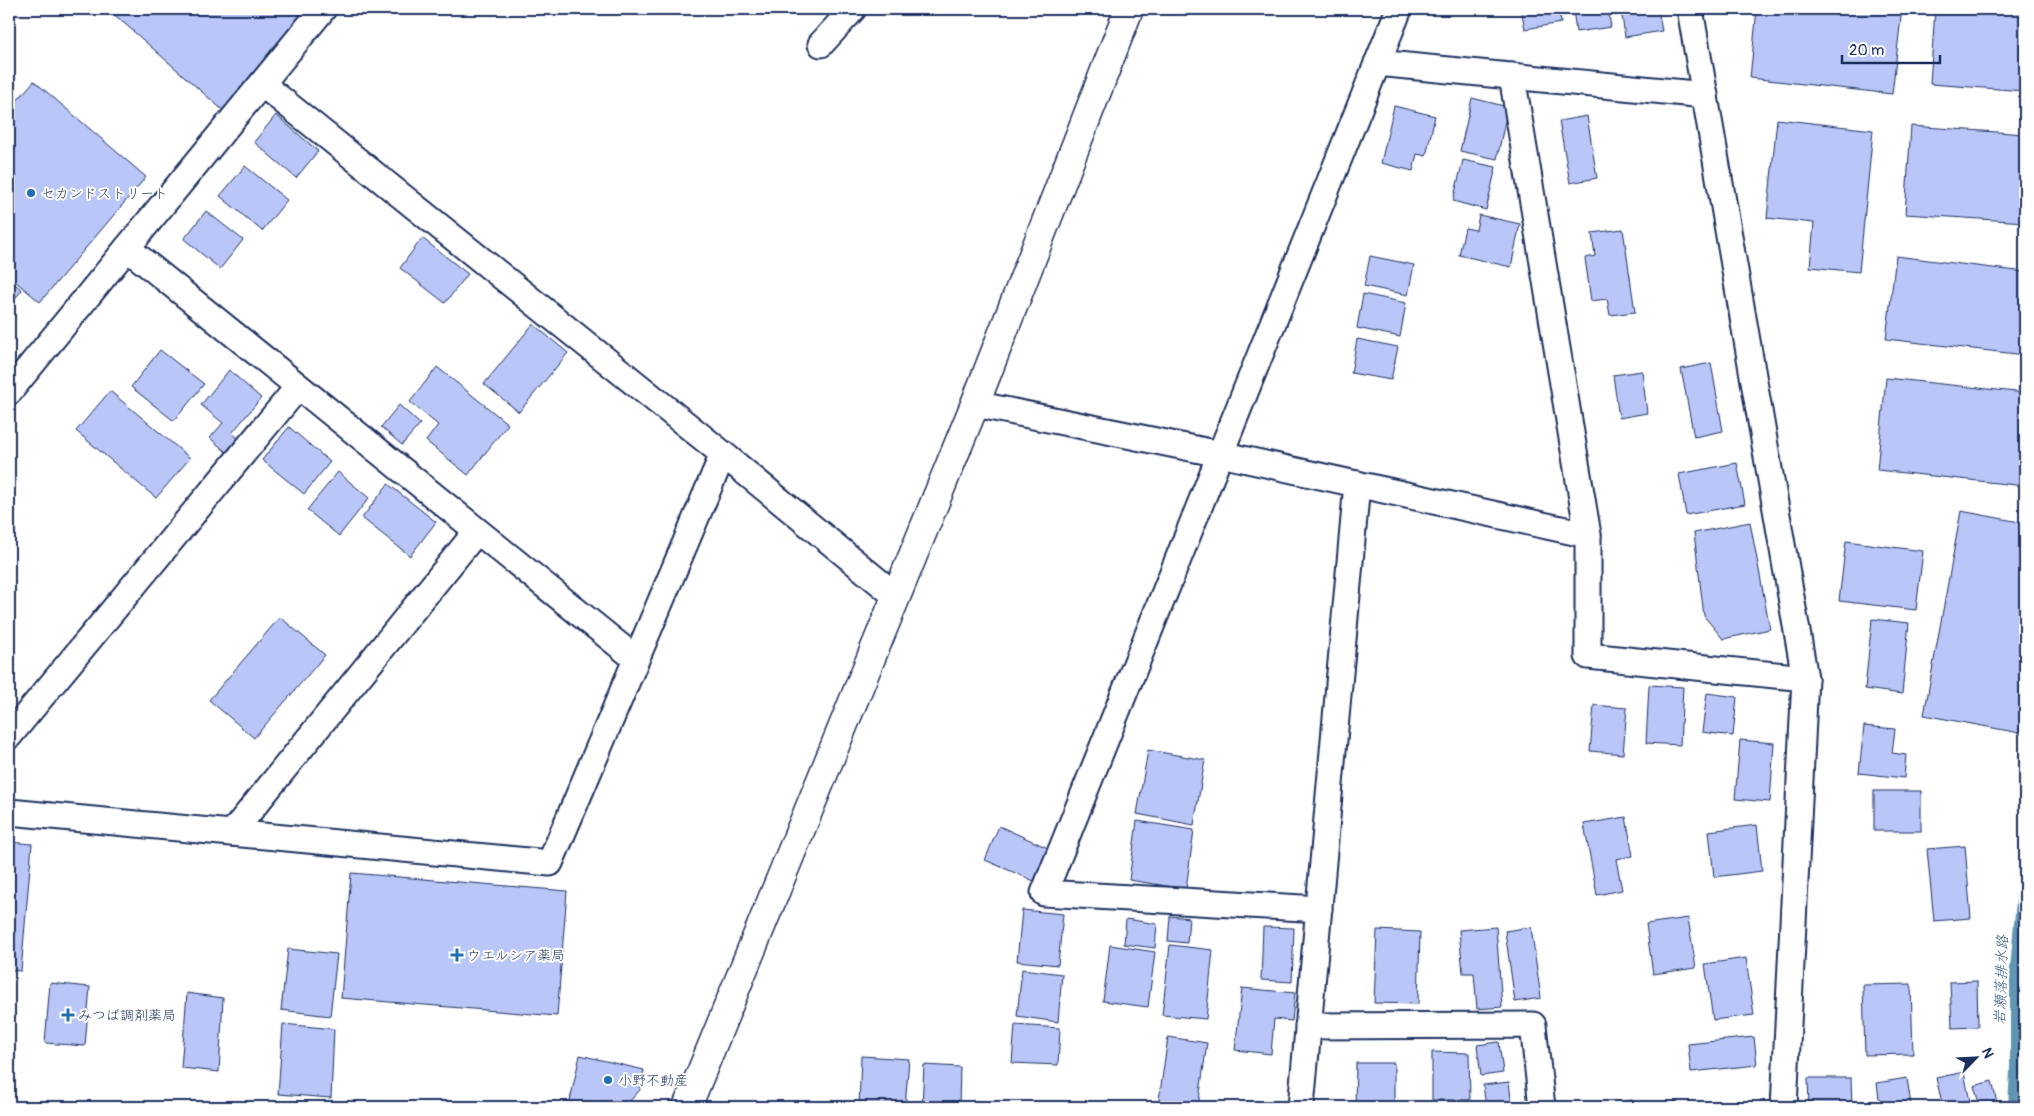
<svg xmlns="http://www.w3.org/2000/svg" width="2034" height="1116" font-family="Pangolin,'Klee One',sans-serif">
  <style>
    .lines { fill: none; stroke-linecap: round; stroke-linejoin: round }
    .stream { stroke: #6096b4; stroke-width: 10 }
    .building { fill: #bac6f7; stroke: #1b2f5e }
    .street-casing { stroke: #1b2f5e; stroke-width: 29 }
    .secondary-casing { stroke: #1b2f5e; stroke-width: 31 }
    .street { stroke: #fff; stroke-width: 25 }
    .secondary { stroke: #fff; stroke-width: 28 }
    .poi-dot { fill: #1f6fb2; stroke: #fff; stroke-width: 2 }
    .labels { text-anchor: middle; stroke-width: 4; stroke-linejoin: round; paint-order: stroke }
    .poi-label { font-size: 14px; fill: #1b2f5e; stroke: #fff; text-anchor: start }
    .water-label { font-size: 15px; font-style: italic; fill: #385a82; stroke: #fff }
  </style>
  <rect width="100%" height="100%" fill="#fff"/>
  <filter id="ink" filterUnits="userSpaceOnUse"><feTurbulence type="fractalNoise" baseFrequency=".02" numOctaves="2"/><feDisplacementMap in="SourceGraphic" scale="10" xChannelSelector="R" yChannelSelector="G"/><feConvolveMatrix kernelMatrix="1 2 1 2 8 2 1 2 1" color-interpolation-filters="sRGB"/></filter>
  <g filter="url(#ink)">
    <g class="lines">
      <polyline class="stream" points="2013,1107 2015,1070 2015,969 2025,855"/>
    </g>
    <g class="building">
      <polygon points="108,9 309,9 226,113"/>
      <polygon points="1521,9 1559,9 1561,23 1525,29"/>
      <polygon points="1573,9 1608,9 1611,27 1576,32"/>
      <polygon points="1621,9 1658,9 1662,31 1625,37"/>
      <polygon points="1757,9 1902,9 1892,94 1750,78"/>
      <polygon points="1935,9 2025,9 2025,91 1930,84"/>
      <polygon points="34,81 146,177 40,302 9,276 9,110"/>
      <polygon points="1472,98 1508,107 1497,159 1460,151"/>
      <polygon points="1394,106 1435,116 1426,156 1417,154 1413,171 1381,163"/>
      <polygon points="276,115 318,151 296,178 254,142"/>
      <polygon points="1587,116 1597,178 1570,183 1559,121"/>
      <polygon points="1777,119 1873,130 1859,272 1810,267 1814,223 1767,218"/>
      <polygon points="1911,126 2025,134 2025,222 1905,214"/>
      <polygon points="1463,160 1496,167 1486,210 1453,201"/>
      <polygon points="245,166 287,200 262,231 220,196"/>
      <polygon points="206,211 243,240 220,269 184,239"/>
      <polygon points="1479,215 1520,224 1511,267 1459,255 1465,228 1476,230"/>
      <polygon points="1623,229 1635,312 1610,315 1607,299 1591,301 1585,258 1595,256 1592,233"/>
      <polygon points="422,238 468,274 445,303 400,268"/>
      <polygon points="1370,256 1414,265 1408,295 1364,286"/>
      <polygon points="1896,256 2025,272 2025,355 1886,339"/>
      <polygon points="9,279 22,290 9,306"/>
      <polygon points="1363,294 1406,303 1400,337 1357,328"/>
      <polygon points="533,324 568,353 519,412 484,384"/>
      <polygon points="1357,339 1398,347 1391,380 1351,373"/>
      <polygon points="160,350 204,384 174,421 131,387"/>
      <polygon points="1711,363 1723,431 1694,437 1681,369"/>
      <polygon points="437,367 508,424 468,475 426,441 438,425 410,402"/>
      <polygon points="229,370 261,398 232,433 238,438 226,452 210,438 223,423 201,405"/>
      <polygon points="1642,371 1647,413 1619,418 1613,375"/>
      <polygon points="1886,378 2025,393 2025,486 1877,470"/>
      <polygon points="110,391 190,458 156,498 76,431"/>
      <polygon points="399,405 420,424 402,445 381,427"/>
      <polygon points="289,427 330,462 304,494 262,460"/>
      <polygon points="1737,463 1745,504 1686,515 1679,474"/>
      <polygon points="338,472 369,498 339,536 307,510"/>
      <polygon points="388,484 436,522 410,556 362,518"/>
      <polygon points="1961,511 2025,523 2025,734 1924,715"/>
      <polygon points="1750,522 1770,629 1723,639 1704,616 1694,533"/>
      <polygon points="1846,541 1923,551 1916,610 1839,601"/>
      <polygon points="280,617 325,655 254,738 209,700"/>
      <polygon points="1872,619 1909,623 1902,694 1865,689"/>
      <polygon points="1649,685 1683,687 1680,745 1646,743"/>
      <polygon points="1707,693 1737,697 1733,736 1702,732"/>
      <polygon points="1594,705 1627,708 1623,754 1590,751"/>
      <polygon points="1864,726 1895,729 1892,753 1906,755 1904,778 1859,773"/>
      <polygon points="1740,740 1774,743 1770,802 1735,799"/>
      <polygon points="1148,750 1205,760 1194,825 1137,814"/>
      <rect x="1874" y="791" width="47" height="40"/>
      <polygon points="1626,817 1633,856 1616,859 1622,890 1597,895 1584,824"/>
      <polygon points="1137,821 1194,830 1186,889 1129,880"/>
      <polygon points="1757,825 1762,871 1714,877 1709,831"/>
      <polygon points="999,826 1048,848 1034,881 985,860"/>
      <polygon points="9,842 32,844 21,971 9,970"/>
      <polygon points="1965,846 1971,918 1934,921 1927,849"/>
      <polygon points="351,873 567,891 557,1016 341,998"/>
      <polygon points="1022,910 1063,914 1058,965 1017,961"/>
      <polygon points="1170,916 1189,918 1187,943 1168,941"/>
      <polygon points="1688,918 1696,968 1653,974 1646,924"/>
      <polygon points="1126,919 1157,924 1155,948 1124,944"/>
      <polygon points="1263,927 1294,928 1292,982 1261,980"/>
      <polygon points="1496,927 1502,1007 1477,1009 1474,973 1463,973 1459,930"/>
      <polygon points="1531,927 1541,998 1515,1002 1505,931"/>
      <polygon points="1377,930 1420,932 1418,1004 1374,1003"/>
      <polygon points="1110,945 1155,952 1148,1007 1103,1001"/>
      <polygon points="1170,945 1213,950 1206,1019 1162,1015"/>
      <polygon points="288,949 337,954 330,1016 281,1010"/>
      <polygon points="1746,958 1754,1015 1713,1020 1705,964"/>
      <polygon points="1022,969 1062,974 1058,1022 1017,1016"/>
      <polygon points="1977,981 1978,1027 1952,1028 1950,982"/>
      <polygon points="50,983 90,987 85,1046 45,1043"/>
      <polygon points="1911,984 1913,1054 1865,1055 1863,985"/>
      <polygon points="1242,988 1295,993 1292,1021 1274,1019 1271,1054 1235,1050"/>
      <polygon points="187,993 223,998 219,1072 181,1068"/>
      <polygon points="283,1024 334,1029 331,1098 278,1094"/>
      <polygon points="1015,1025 1060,1028 1058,1065 1012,1063"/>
      <polygon points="1168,1037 1207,1043 1198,1107 1158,1107"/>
      <polygon points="1754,1037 1757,1065 1691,1072 1688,1044"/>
      <polygon points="1499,1042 1503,1073 1481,1076 1477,1045"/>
      <polygon points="1432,1052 1469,1053 1470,1100 1432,1100"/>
      <polygon points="580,1055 644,1070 640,1090 629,1102 619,1107 569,1105"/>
      <polygon points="861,1056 909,1059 905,1107 859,1107"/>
      <polygon points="1356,1063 1394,1063 1394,1107 1355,1107"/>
      <polygon points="924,1065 960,1067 959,1107 922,1107"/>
      <polygon points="1964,1072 1971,1107 1943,1107 1936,1078"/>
      <polygon points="1808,1078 1851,1078 1852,1107 1809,1107"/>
      <polygon points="1907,1078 1911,1105 1880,1107 1877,1083"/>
      <polygon points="1992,1081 1998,1107 1980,1107 1974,1086"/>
      <polygon points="1509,1082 1512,1107 1486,1107 1483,1085"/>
      <polygon points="1632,1100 1633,1107 1602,1107 1602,1105"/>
    </g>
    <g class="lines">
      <g class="street-casing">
        <g id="street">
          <polyline points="1690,9 1805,678 1784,1107"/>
          <polyline points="821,44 853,9"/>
          <polyline points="1377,63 1705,95"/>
          <polyline points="1512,76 1588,535"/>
          <polyline points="262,84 723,454 896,596"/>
          <polyline points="127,248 636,659"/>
          <polyline points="9,392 323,9"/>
          <polyline points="975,404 1220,454 1588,535 1588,656 1805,678"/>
          <polyline points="9,736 298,387"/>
          <polyline points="9,812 550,863 723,454"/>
          <polyline points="232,833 477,531"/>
          <polyline points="1319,909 1044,893 1399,9"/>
          <polyline points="1308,1026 1533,1025 1542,1107"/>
          <polyline points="1301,1107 1357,484"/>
        </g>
      </g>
      <g class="secondary-casing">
        <polyline id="secondary" points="687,1107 975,404 1129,9"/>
      </g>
      <use href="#street" class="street"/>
      <use href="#secondary" class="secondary"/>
    </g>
  </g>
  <g class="poi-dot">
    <circle cx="31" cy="193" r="5"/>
    <path d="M454.5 947.5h5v5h5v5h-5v5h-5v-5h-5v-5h5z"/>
    <path d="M65.5 1007.5h5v5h5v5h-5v5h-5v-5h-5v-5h5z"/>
    <circle cx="608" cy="1080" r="5"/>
  </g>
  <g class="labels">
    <g class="poi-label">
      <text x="41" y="198">セカンドストリート</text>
      <text x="467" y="960">ウエルシア薬局</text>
      <text x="78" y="1020">みつば調剤薬局</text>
      <text x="618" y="1085">小野不動産</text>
    </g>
    <g class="water-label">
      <text transform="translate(2001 980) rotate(-88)" y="5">岩瀬落排水路</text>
    </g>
  </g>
  <rect width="2034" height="1116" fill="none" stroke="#fff" stroke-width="30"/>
  <rect x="15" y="15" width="2004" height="1086" fill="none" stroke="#1b2f5e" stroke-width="2" filter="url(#ink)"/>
  <g transform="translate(1976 1058) rotate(66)" stroke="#ffffff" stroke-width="4" paint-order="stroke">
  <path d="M0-4L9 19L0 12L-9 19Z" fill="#1b2f5e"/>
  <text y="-8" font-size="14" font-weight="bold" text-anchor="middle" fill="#1b2f5e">N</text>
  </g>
  <path d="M1842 55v8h98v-8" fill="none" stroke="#1b2f5e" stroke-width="2.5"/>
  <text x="1849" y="55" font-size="15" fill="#1b2f5e" stroke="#ffffff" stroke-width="4" paint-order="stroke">20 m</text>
</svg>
